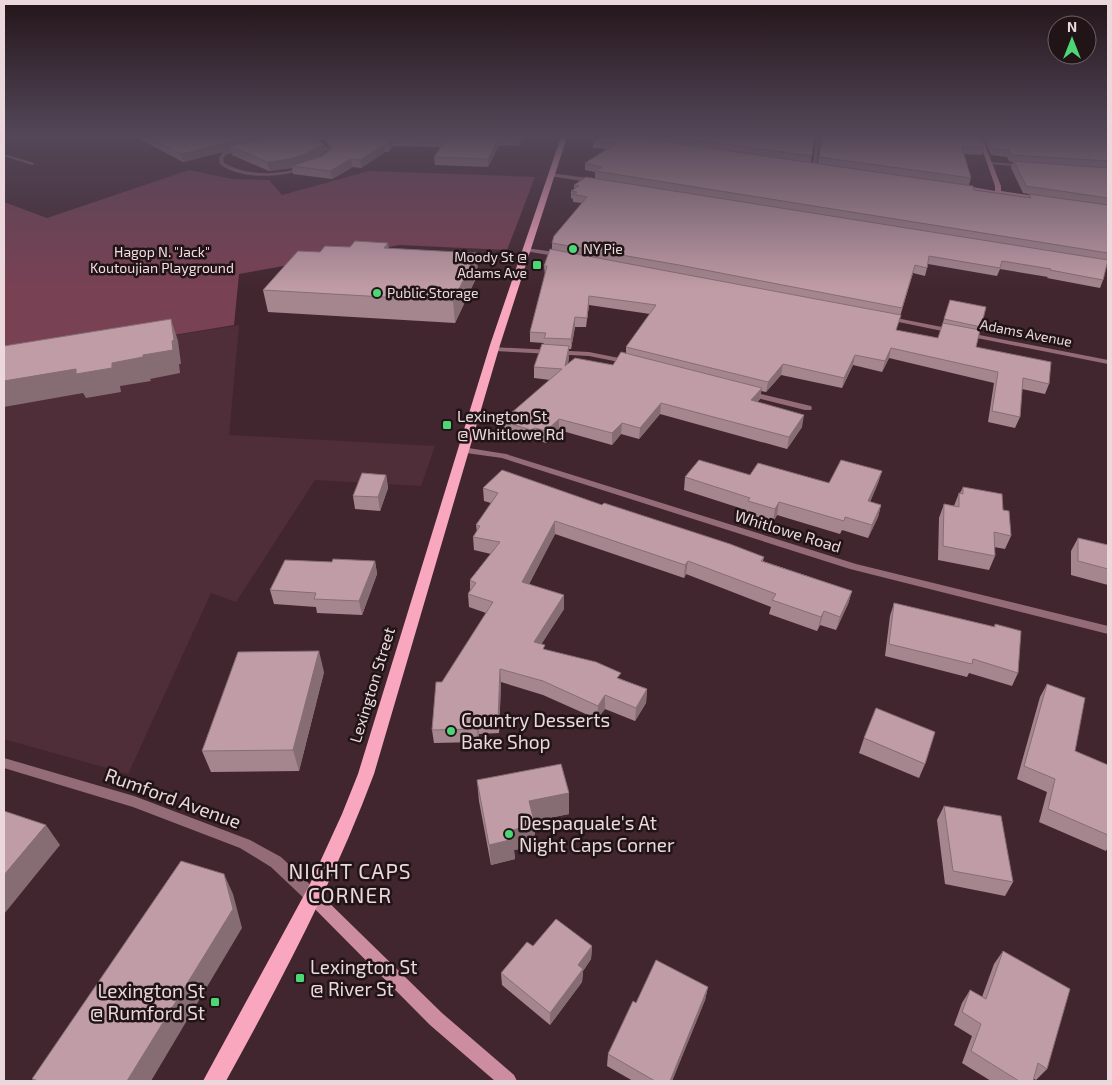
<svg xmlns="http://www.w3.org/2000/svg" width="1112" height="1085" font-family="'Exo 2',sans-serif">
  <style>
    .built { fill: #502e39 }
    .green { fill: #794154 }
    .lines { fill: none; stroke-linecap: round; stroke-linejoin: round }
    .street { fill: #946c78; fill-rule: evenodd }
    .secondary { fill: #cd8da0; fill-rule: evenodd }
    .primary { fill: #f8a7bf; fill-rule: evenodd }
    .wall { fill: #a5868f; fill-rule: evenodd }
    .shaded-wall { fill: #866d74 }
    .building { fill: #c09ca6; stroke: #866d74 }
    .poi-dot { fill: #4dd676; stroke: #201417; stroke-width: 2 }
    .labels { text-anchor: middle; stroke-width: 5; stroke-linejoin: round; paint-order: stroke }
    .far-poi-label { font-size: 14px; fill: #ebd8dd; stroke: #201417; text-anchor: start }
    .far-park-label { font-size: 14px; fill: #f4dae1; stroke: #201417 }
    .far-street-label { font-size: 14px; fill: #ebd8dd; stroke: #201417 }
    .poi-label { font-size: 16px; fill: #ebd8dd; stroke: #201417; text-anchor: start }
    .street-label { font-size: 16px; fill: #ebd8dd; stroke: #201417 }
    .near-poi-label { font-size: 19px; fill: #ebd8dd; stroke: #201417; text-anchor: start }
    .near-street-label { font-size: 19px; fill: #ebd8dd; stroke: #201417 }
    .near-neighbourhood-label { font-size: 21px; letter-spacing: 1px; fill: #ebd8dd; stroke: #201417 }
  </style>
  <rect width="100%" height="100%" fill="#42262f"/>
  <polygon class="built" points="239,325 229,435 435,446 421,486 315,480 236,602 211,593 128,774 4,739 4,363"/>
  <polygon class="green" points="189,170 232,179 269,180 282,195 369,171 535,177 507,250 400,245 239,274 234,325 4,363 4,202 47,218"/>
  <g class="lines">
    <g class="street">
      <polygon points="816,137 820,137 817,162 813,167 811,166 813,162"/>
      <path d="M284,140C300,139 323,138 333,153C311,176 246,185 220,164L219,158L223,152ZM291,142C303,143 320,142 328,153C303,175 253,180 224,163L223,158L227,154L278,143Z"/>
      <polygon points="4,154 34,163 34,164 32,165 4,156"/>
      <polygon points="990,162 1026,165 1028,166 1026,167 988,164"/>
      <polygon points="551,173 595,179 598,181 595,183 549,176"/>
      <polygon points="526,248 562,253 565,255 562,257 524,251 524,249"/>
      <polygon points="886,316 952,329 956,331 952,333 884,319 884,317"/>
      <polygon points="964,332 1108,360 1108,364 967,336 963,334"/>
      <polygon points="491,347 589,352 629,360 633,362 629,364 589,356 494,351 491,351"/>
      <polygon points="745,391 748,391 811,406 812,408 811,410 805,410 745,395"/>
      <polygon points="462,447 506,454 856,564 1108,626 1108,634 850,569 502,458 459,452 458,450 459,448"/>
      <polygon points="4,758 134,796 250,840 281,857 319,893 321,898 319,903 314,905 309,903 271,867 240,848 133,807 4,768"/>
    </g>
    <g class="secondary">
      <polygon points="978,137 982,137 1001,186 1001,191 1041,197 1044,199 1043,200 959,188 959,186 961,185 995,191 995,186"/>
      <polygon points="314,891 319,893 442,1013 514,1075 517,1081 495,1081 430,1025 309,903 307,898 309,893"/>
    </g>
    <path class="primary" d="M561,137H567L500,345L374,774C334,881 281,981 226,1081H203L309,886L342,814L358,774L490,345Z"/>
  </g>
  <g class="wall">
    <path d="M136,137H523L519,146L499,145L488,167L435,165L434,157L441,147L393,146L389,152H385L361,168L353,167L332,179L293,174L292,168L269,171L232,155L231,150L183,162ZM325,137L327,144L331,149L322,156L318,157L325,153L324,144L319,141Z"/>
    <path d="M603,137H814L811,162L818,163L821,137H980L984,148L982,155L964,154L971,178L969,185L974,190L1028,197L1029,194L1023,193L1011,168L1013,162L1009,161L1007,157L991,155L984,137H1108V257L1107,260L1103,280L1100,288L1047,278L1048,277L1000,269L997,276L928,264L925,276L913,273L896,330L938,338L950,300L981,327L976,347L1049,384L1045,394L1022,389L1020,417L1015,428L988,422L994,383L889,358L882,372L853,365L842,388L781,375L766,392L761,391L760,399L757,402L802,427L787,449L660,414L639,439L621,434L612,445L559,430L546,443L535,439L532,442L503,432L502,421L550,380L534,378V367L544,343L530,342V332L545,275L544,266L552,249V243L582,203L573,202V199L571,198V191L574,189V185L595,178V172L585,170V163L607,149L593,148V142ZM589,305L650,314L626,347V354L613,365L568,364L569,357V349H571L575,327H586Z"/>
    <polygon points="350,247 389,249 478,274 455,323 268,312 263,290 320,252"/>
    <polygon points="882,471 878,483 870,502 881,505 878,517 868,538 842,530 840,534 777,515 773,522 746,513 746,510 684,490 685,477 750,475 829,483"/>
    <polygon points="386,475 388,488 380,511 355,509 353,496"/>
    <polygon points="963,487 1003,510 1011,536 1005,549 994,547 995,556 989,570 938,560 939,518 944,504 954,506 959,493 960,493"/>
    <polygon points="483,488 602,505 764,557 763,561 852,591 848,604 836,630 820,625 817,631 769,614 771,607 686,574 684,578 555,534 529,584 564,609 541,644 545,650 647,689 646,703 635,721 605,709 597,719 543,695 501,682 499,733 479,734 478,742 434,743 432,730 442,682 486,613 469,607 468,594 470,590 470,580 491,554 474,550 473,537 477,532 476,525 491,503 484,501"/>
    <polygon points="1078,538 1108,545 1108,585 1071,575 1071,551"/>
    <polygon points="375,561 377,574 362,615 317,613 316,607 274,604 270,590 332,562"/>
    <polygon points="894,603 994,627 995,624 1018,673 1012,686 969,673 967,677 885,656 890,616"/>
    <polygon points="324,672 299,771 211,772 202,751"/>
    <polygon points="1047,684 1075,751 1108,765 1108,847 1106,851 1039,822 1047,792 1017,779 1040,697"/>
    <polygon points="864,738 925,764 919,778 859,753"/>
    <polygon points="477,780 569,814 534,821 535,846 514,850 515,859 491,865 479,801"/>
    <polygon points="944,806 1013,882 1005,896 945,884 937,820"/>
    <polygon points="533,946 592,946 591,959 583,971 582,982 550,1025 502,985 501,973"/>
    <polygon points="1003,951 1047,1069 1036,1080 1034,1079 1033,1081 991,1081 962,1063 972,1036 954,1025 962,1003 970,990 982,997 994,964"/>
    <polygon points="708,987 705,1000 672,1081 633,1081 607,1066 608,1054 636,1003"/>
  </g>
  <g class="shaded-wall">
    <polygon points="252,137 295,137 230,146 231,150 183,162 181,154"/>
    <polygon points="318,137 327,137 319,141"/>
    <polygon points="520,137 523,137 519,146 519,138"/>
    <polygon points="392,138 393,146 389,152 388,145"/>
    <polygon points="499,138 499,145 488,167 488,159"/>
    <polygon points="324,144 325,153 305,164 292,166 292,168 269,171 267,162"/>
    <polygon points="384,145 385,152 361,168 360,160"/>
    <polygon points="351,159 353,167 332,179 330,171"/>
    <polygon points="388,243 391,263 384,248"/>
    <polygon points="477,253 478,274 455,323 453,301"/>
    <polygon points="589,296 589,305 586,327 587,318"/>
    <polygon points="575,317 575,327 571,349 571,339"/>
    <polygon points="171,319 178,341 181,364 179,364 180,373 150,379 151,381 120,386 121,392 86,398 83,393 4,407 4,381 112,363 143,355 172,341"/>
    <polygon points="569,346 569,357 565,377 565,366"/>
    <polygon points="891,348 889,358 882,372 885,361"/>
    <polygon points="855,355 853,365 842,388 844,378"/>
    <polygon points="783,364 781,375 766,392 768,382"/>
    <polygon points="762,388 760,399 749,412 751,400"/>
    <polygon points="661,403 660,414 639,439 640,428"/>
    <polygon points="804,415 802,427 787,449 789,437"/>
    <polygon points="559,419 559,430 546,443 546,431"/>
    <polygon points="622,423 621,434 612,445 612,433"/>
    <polygon points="535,428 535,439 532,442 531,430"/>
    <polygon points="882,471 878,483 865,514 868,501"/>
    <polygon points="386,475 388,488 380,511 378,497"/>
    <polygon points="779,502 777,515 773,522 775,509"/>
    <polygon points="881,505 878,517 868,538 872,525"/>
    <polygon points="555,521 555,534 523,596 522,582"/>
    <polygon points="375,561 377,574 362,615 359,601"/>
    <polygon points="688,561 686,574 684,578 685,565"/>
    <polygon points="852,591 848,604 836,630 840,617"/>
    <polygon points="564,595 564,609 534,656 534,642"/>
    <polygon points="824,611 820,625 817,631 821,617"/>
    <polygon points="319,651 324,672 299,771 293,750"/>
    <polygon points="500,669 501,682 499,733 498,720"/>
    <polygon points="647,689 646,703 635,721 636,708"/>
    <polygon points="605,695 605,709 597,719 598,706"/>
    <polygon points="478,720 479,734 478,742 477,729"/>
    <polygon points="569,793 569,814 530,822 529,801"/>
    <polygon points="46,825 60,845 4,914 4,875"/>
    <polygon points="535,825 535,846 514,850 515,859 491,865 489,845 512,830"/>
    <polygon points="224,874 233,894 242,928 151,1081 127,1081"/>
    <polygon points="592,946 591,959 583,971 582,982 550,1025 550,1013 578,965"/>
    <polygon points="708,987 705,1000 672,1081 670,1081"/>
  </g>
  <g class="building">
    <polygon points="148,137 252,137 181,154"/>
    <polygon points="274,137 310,137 324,144 303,155 290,159 267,162 230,146"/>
    <polygon points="325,137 520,137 519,138 499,138 488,159 434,157 446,140 392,138 388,145 384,145 360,160 351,159 330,171 292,166 322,156 333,148 333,145"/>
    <polygon points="603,137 633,137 973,186 974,190 1031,198 1029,194 1108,205 1108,253 595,171 602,167 585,163 617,143 593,142"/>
    <polygon points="671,137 814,137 812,156"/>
    <polygon points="822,137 980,137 984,148 962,147 971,178 819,157"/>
    <polygon points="988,137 1108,137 1108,161 1011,155 1009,150 993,149"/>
    <polygon points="1014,161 1108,168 1108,198 1026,186"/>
    <polygon points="586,177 1108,260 1103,280 1050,270 1051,269 1002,261 1000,268 929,256 927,268 915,265 902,308 679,265 552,243 554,236 587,197 573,194 577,192 571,191 579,186 574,185"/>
    <polygon points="355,241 388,243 384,248 477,253 453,301 263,290 298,251 320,252 325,246 350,247"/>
    <polygon points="550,249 901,315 896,330 938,338 943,323 980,330 976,347 1051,362 1049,384 1023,378 1020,417 992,411 998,372 891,348 885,361 855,355 844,378 783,364 768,382 626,347 656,305 589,296 587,318 575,317 571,339 544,338 546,333 530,332 547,266 544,266"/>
    <polygon points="950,300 986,307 981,327 944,319"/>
    <polygon points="171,319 174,340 172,341 173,350 143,355 143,357 112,363 112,368 76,374 76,369 4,381 4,346"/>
    <polygon points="542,344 569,346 565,366 575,358 613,365 621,352 762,388 751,400 804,415 789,437 661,403 640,428 622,423 612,433 559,419 546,431 535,428 531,430 502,421 562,369 534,367"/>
    <polygon points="699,460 750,475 758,463 829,483 841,460 882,471 868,501 881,505 872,525 845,517 844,521 779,502 775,509 748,501 750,498 685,477"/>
    <polygon points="502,470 602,505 604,503 730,544 764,557 761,561 852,591 840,617 824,611 821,617 772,600 776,594 688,561 685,565 555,521 522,582 564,595 534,642 545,645 543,649 596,662 621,673 617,678 647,689 636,708 605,695 598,706 543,681 500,669 498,720 478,720 477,729 432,730 436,682 442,682 493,602 468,594 476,583 470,580 500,542 473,537 480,526 476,525 498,493 483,488"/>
    <polygon points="362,473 386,475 378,497 353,496"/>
    <polygon points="963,487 1002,494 1003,510 1009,511 1011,536 994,532 995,556 943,546 944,504 959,507 959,493 963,494"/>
    <polygon points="1078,538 1108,545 1108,569 1078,561"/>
    <polygon points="333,559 375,561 359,601 314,599 316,593 270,590 285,560 332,562"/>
    <polygon points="894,603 995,627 995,624 1021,631 1018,673 973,659 972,664 889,644"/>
    <polygon points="319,651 293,750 202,751 238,652"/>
    <polygon points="1047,684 1085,698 1075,751 1108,765 1108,835 1048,809 1055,779 1024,766"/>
    <polygon points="876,708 935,732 925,764 864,738"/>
    <polygon points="561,764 569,793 529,801 535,825 512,830 514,839 489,845 477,780"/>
    <polygon points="944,806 1001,816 1013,882 953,871"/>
    <polygon points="4,811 46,825 4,875"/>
    <polygon points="181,861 224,874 233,909 127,1081 39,1081 32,1079"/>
    <polygon points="556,919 592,946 578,965 583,969 550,1013 501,973 527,942 533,946"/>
    <polygon points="1003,951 1070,989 1047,1069 1038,1063 1033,1081 1019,1081 971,1051 981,1024 962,1012 970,990 986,999"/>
    <polygon points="656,960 708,987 670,1081 655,1081 608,1054 633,1001 636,1003"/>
  </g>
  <linearGradient id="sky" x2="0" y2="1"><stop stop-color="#24151a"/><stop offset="0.47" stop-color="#544758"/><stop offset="1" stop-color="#544758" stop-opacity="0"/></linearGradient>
  <rect width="1112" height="289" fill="url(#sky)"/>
  <g class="poi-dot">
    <circle cx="573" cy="249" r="5"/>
    <rect x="532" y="260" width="10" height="10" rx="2.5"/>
    <circle cx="377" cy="293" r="5"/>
    <rect x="442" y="420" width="10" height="10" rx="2.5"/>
    <circle cx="451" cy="731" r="5"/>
    <circle cx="509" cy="834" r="5"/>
    <rect x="295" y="973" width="10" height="10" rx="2.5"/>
    <rect x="210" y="997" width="10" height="10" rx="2.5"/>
  </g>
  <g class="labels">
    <g class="far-poi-label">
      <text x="583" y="254">NY Pie</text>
      <text x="527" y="262" text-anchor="end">Moody St @<tspan x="527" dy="16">Adams Ave</tspan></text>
      <text x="387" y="298">Public Storage</text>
    </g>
    <g class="far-park-label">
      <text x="162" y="257">Hagop N. "Jack"<tspan x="162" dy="16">Koutoujian Playground</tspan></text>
    </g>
    <g class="far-street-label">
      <text transform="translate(1026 333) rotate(11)" y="5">Adams Avenue</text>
    </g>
    <g class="poi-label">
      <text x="457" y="422">Lexington St<tspan x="457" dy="18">@ Whitlowe Rd</tspan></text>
    </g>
    <g class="street-label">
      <text transform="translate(788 531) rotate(17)" y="6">Whitlowe Road</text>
      <text transform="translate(372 685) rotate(-73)" y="6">Lexington Street</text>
    </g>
    <g class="near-poi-label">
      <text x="461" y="727">Country Desserts<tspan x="461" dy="22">Bake Shop</tspan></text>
      <text x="519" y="830">Despaquale's At<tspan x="519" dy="22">Night Caps Corner</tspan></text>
      <text x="310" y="974">Lexington St<tspan x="310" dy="22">@ River St</tspan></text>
      <text x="205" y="998" text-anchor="end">Lexington St<tspan x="205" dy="22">@ Rumford St</tspan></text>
    </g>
    <g class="near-street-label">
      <text transform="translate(173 798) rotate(20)" y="7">Rumford Avenue</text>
    </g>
    <g class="near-neighbourhood-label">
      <text x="350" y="879">NIGHT CAPS<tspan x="350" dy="24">CORNER</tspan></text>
    </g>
  </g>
  <rect width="1112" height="1085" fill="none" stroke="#ebd8dd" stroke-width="10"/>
  <g transform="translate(1072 40)"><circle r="24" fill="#201417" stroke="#716266"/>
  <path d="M0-4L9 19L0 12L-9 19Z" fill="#4dd676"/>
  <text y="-8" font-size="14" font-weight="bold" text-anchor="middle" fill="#ebd8dd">N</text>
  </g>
</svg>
